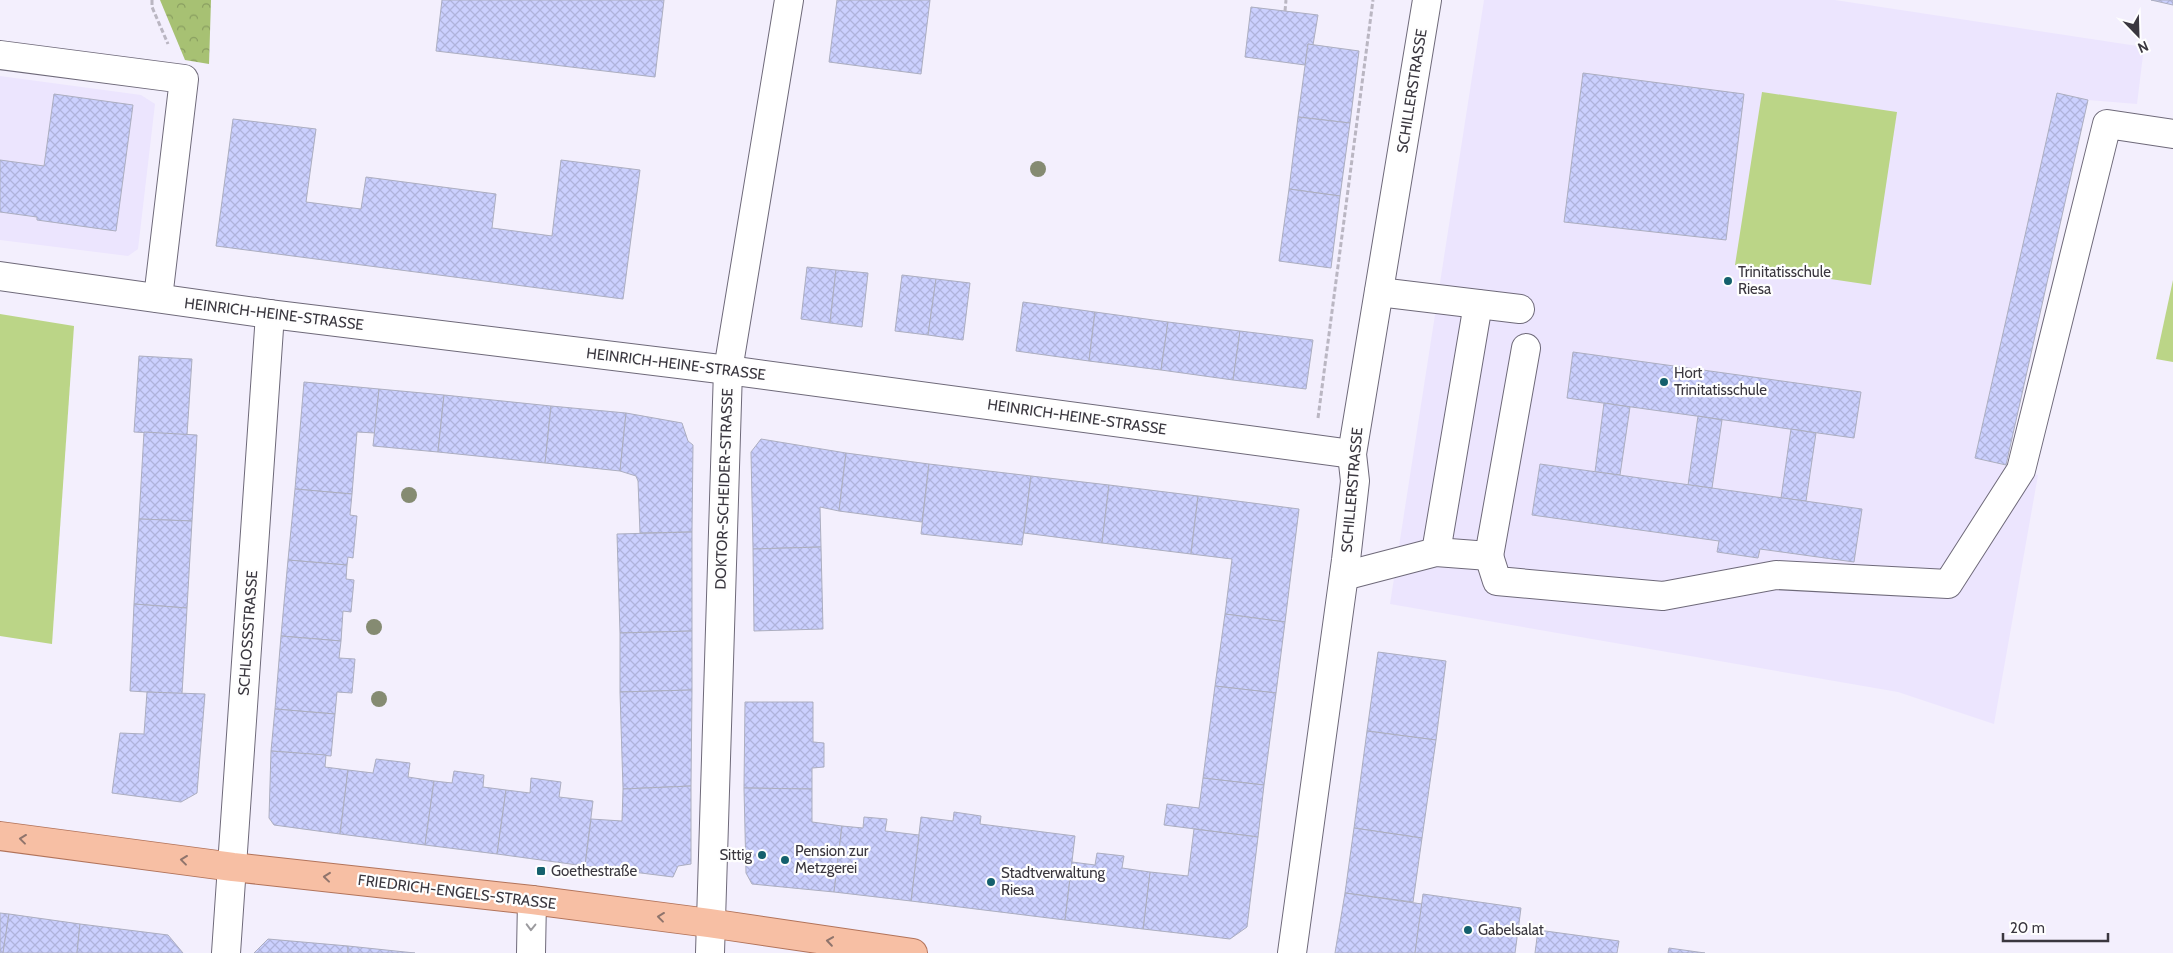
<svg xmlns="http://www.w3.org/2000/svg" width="2173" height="953" font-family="Cabin,sans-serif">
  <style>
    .built { fill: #ece5fe }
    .forest { fill: url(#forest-crowns) }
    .garden { fill: #bbd587 }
    .building { fill: url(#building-cross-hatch); stroke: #acaec0 }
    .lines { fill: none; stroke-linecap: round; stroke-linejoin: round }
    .minor-casing { stroke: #6e6979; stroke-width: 30 }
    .major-casing { stroke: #b2735a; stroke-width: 30 }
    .path { stroke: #bab6c2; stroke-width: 3; stroke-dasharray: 5 2.5; stroke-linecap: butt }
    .minor { stroke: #fff; stroke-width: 28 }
    .major { stroke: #f7bfa4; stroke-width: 28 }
    .tree { fill: #858b72 }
    .oneway { stroke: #8f746c }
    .oneway2 { stroke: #9c9b9f }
    .poi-dot { fill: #14606d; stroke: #fefefe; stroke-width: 2 }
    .labels { text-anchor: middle; stroke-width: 4.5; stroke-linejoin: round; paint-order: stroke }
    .street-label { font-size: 15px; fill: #3a373f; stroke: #fefefe }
    .poi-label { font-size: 15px; fill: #3a373f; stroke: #fefefe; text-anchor: start }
  </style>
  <defs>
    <pattern id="forest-crowns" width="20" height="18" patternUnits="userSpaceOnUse" patternTransform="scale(1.25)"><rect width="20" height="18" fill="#a7c173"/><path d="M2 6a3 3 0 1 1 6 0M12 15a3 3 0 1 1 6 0" fill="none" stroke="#899e60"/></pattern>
    <pattern id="building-cross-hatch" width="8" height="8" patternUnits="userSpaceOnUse" patternTransform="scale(1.25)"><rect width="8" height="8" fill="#cbd0fe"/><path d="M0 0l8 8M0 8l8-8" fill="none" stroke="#afb3db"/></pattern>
  </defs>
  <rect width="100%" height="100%" fill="#f3effd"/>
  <g class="built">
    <polygon points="1484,0 1835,0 2144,47 2137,104 2088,100 2057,94 1975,457 2038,475 1994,724 1898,692 1390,604"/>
    <polygon points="0,76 141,95 155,104 138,249 128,256 0,240"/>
  </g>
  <polygon class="forest" points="160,0 211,0 209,64 185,60"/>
  <g class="garden">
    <polygon points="1762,92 1897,112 1871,285 1735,265"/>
    <polygon points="2173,280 2173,362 2156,359"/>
    <polygon points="0,314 74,326 52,644 0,636"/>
  </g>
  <g class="building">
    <polygon points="442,0 664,0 655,77 436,51"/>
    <polygon points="837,0 930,0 921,74 829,62"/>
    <polygon points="2151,0 2173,0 2173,5"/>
    <polygon points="1251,7 1318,15 1313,45 1308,44 1305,65 1245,57"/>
    <polygon points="1308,44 1359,51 1350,123 1298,117"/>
    <polygon points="1583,73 1744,94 1726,240 1564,222"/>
    <polygon points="2057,93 2088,100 2006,465 1975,458"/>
    <polygon points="54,94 133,105 116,231 37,220 37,217 0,212 0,160 44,166"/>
    <polygon points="1298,117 1350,123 1340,196 1289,189"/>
    <polygon points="233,119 316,129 306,202 361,209 366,177 496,194 492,228 552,236 561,160 640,170 623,299 216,246"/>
    <polygon points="1289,189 1340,196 1331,268 1279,261"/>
    <polygon points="807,267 836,270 830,323 801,319"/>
    <polygon points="836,270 868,273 862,327 830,323"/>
    <polygon points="902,275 936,279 928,335 895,331"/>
    <polygon points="936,279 970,283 963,340 928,335"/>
    <polygon points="1023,302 1095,312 1089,361 1016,351"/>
    <polygon points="1095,312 1168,322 1161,370 1089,361"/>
    <polygon points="1168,322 1240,331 1233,380 1161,370"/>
    <polygon points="1240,331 1313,340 1306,389 1233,380"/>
    <polygon points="1573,352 1861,392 1854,438 1567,398"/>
    <polygon points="139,356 192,359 187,435 134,432"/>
    <polygon points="304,382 379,389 375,433 357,432 352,494 295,489"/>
    <polygon points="379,389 444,395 438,452 373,446"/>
    <polygon points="444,395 551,406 545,463 438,452"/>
    <polygon points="1604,403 1630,407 1620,475 1595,472"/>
    <polygon points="551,406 626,413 620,471 545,463"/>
    <polygon points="626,413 682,423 688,441 693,445 692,532 640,533 638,481 636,476 620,471"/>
    <polygon points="1698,416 1722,420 1712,488 1688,485"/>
    <polygon points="1791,429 1816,433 1806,501 1781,498"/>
    <polygon points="144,432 197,435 192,521 139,519"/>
    <polygon points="761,439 846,453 839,511 820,507 821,547 753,549 751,452"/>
    <polygon points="846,453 929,464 922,522 839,511"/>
    <polygon points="929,464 1031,476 1022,545 921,534"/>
    <polygon points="1540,464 1862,509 1854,562 1760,549 1758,558 1717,552 1719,541 1532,515"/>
    <polygon points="1031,476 1109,485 1102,543 1024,533"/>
    <polygon points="1109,485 1198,496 1191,554 1102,543"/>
    <polygon points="295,489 352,494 350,515 357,516 353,558 348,557 347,565 288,560"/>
    <polygon points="1198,496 1299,509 1285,622 1225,614 1232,559 1191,554"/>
    <polygon points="139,519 192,521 187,608 134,604"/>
    <polygon points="692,532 692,631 620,633 617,534"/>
    <polygon points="821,547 823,629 754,631 753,549"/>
    <polygon points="288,560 347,565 346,579 354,580 351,612 343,611 341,641 281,636"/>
    <polygon points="134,604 187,608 182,694 130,691"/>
    <polygon points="1225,614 1285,622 1276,693 1215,686"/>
    <polygon points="692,631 692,690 620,692 620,633"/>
    <polygon points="281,636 341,641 339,658 355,659 352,693 337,692 335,714 275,709"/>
    <polygon points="1378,652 1446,661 1436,740 1367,731"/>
    <polygon points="1215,686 1276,693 1264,785 1203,778"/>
    <polygon points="692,690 691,786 623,789 620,692"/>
    <polygon points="147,692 205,694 197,793 181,802 112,793 120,733 144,734"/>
    <polygon points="745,702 813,702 813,742 824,743 824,767 812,768 812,789 744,788"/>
    <polygon points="275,709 335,714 331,756 271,751"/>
    <polygon points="1367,731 1436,740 1422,838 1354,828"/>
    <polygon points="271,751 326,755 325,767 348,770 340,834 274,825 269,818"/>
    <polygon points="376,759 410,763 408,777 434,781 425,845 340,834 348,770 373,773"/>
    <polygon points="454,771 484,775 483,787 506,790 497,854 425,845 434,781 452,783"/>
    <polygon points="531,778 561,782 559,797 593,801 585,866 497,854 506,790 530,793"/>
    <polygon points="1203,778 1264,785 1258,837 1164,825 1167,804 1199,808"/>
    <polygon points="691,786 691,864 678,866 673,877 585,866 591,819 622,821 623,789"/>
    <polygon points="744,788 812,789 812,822 842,826 834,892 752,884 746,873"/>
    <polygon points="954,812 981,816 980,824 1075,836 1065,920 911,901 921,817 953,821"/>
    <polygon points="864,817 887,819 885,831 919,835 911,901 834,892 842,826 863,828"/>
    <polygon points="1354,828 1422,838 1413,902 1345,893"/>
    <polygon points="1194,829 1258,837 1247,927 1230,939 1143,929 1150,872 1188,876"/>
    <polygon points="1097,853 1124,856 1122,868 1150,872 1143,929 1065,920 1072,862 1095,865"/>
    <polygon points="1345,893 1422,904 1415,953 1335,953"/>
    <polygon points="1423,894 1521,908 1515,953 1415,953"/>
    <polygon points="0,913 9,914 3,953 0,953"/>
    <polygon points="9,914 80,924 77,953 3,953"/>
    <polygon points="80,924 168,935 183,953 77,953"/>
    <polygon points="1538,930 1619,941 1617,953 1535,953"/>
    <polygon points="268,939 348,946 348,953 254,953"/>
    <polygon points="348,946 386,950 415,953 348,953"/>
    <polygon points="1669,948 1705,953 1668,953"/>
  </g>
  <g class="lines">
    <g class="minor-casing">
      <g id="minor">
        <polyline points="0,55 184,79 158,298"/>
        <polyline points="0,276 270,314 728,370 1352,454"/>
        <polyline points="1379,292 1520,309"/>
        <polyline points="1436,552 1478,304"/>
        <polyline points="1489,556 1497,581 1663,596 1776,575 1948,584 2021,470 2107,124 2173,134"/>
        <polyline points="1344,576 1436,552 1489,556 1526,348"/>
        <polyline points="226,953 270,314"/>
        <polyline points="531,953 532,900"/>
        <polyline points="710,953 728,370 789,0"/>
        <polyline points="1292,953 1346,560 1355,481 1352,454 1427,0"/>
      </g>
    </g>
    <g class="major-casing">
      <polyline id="major" points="0,836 233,867 532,900 709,923 913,953"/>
    </g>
    <g class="path">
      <polyline points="152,0 152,7 168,44"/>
      <polyline points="1285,11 1286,0"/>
      <polyline points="1318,418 1373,0"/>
    </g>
    <use href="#minor" class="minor"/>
    <use href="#major" class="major"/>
  </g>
  <g class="tree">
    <circle cx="1038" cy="169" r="8"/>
    <circle cx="409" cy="495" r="8"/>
    <circle cx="374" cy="627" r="8"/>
    <circle cx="379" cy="699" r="8"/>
  </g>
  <defs><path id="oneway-chevron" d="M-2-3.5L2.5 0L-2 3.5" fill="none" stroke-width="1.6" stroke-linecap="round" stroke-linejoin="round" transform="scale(1.25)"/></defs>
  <g class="oneway">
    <use href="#oneway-chevron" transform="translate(23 839) rotate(-173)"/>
    <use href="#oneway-chevron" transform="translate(184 860) rotate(-173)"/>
    <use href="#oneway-chevron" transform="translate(327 877) rotate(-174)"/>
    <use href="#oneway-chevron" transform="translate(661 917) rotate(-173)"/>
    <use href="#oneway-chevron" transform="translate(830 941) rotate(-172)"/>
  </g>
  <use class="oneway2" href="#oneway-chevron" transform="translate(531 927) rotate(91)"/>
  <g class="poi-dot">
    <circle cx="1728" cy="281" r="5"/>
    <circle cx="1664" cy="382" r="5"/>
    <circle cx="762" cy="855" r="5"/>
    <circle cx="785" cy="860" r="5"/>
    <rect x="536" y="866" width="10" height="10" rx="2.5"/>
    <circle cx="991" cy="882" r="5"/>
    <circle cx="1468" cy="930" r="5"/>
  </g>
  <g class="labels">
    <g class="street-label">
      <text transform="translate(1412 91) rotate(-81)" y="5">SCHILLERSTRASSE</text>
      <text transform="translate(274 314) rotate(7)" y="5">HEINRICH-HEINE-STRASSE</text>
      <text transform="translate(676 364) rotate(7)" y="5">HEINRICH-HEINE-STRASSE</text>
      <text transform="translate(1077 417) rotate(8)" y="5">HEINRICH-HEINE-STRASSE</text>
      <text transform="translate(724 489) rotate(-88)" y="5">DOKTOR-SCHEIDER-STRASSE</text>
      <text transform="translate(1352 490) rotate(-85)" y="5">SCHILLERSTRASSE</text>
      <text transform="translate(248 633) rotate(-86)" y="5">SCHLOSSSTRASSE</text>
      <text transform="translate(457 892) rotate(7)" y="5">FRIEDRICH-ENGELS-STRASSE</text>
    </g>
    <g class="poi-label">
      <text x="1738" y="277">Trinitatisschule<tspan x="1738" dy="17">Riesa</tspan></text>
      <text x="1674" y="378">Hort<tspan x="1674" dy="17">Trinitatisschule</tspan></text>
      <text x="795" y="856">Pension zur<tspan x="795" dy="17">Metzgerei</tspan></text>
      <text x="752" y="860" text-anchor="end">Sittig</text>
      <text x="551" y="876">Goethestraße</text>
      <text x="1001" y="878">Stadtverwaltung<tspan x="1001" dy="17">Riesa</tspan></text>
      <text x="1478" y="935">Gabelsalat</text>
    </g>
  </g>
  <g transform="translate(2138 35) rotate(157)" stroke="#fefefe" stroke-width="4" paint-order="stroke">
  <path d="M0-4L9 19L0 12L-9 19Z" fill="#3a373f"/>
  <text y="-8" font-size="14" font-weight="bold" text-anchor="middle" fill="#3a373f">N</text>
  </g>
  <path d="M2003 933v8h105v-8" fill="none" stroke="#3a373f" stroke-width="2.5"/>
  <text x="2010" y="933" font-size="15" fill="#3a373f" stroke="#fefefe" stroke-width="4" paint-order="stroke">20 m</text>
</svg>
